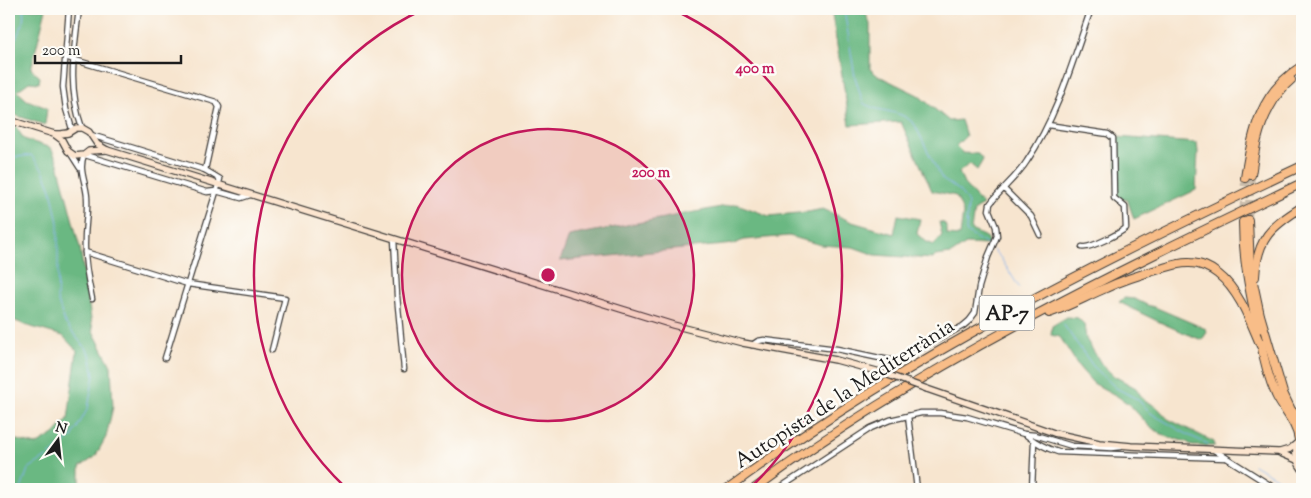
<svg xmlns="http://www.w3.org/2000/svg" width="1311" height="498" font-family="'Sorts Mill Goudy',serif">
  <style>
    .forest { fill: #6bb882; stroke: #446a4f }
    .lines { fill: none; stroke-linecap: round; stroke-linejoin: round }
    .stream { stroke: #82b1ec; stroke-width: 1 }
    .motorway-tunnel { stroke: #cbbdab; stroke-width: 8; stroke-dasharray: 8 4; stroke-linecap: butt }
    .minor-casing { stroke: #3d3a37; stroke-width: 7 }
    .secondary-casing { stroke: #3d3a37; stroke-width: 8 }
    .motorway-casing { stroke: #3d3a37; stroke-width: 10 }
    .minor { stroke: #fff; stroke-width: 4.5 }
    .secondary { stroke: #fce5cf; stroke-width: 5.5 }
    .motorway { stroke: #f8bd88; stroke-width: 8 }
    .secondary-bridge-casing { stroke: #3d3a37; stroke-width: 8; stroke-linecap: butt }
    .secondary-bridge { stroke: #fce5cf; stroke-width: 5.5 }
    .ring { fill: none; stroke: #c2185b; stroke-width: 2.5 }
    .labels { text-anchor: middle; stroke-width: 5; stroke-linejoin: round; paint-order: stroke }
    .shield { fill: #fdfcf7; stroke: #605f5e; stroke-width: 1 }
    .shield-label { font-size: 20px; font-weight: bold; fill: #1c1c1c }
    .street-label { font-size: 21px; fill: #1c1c1c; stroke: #fdfcf7 }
    .centre { fill: #c2185b; stroke: #fdfcf7; stroke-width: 2.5 }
    .ring-label { font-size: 15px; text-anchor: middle; font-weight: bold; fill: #c2185b; stroke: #fdfcf7; stroke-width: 5; stroke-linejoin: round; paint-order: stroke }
  </style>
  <rect width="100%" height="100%" fill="#fdfcf7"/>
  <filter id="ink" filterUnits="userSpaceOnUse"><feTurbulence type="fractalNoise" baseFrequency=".02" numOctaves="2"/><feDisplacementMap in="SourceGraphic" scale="10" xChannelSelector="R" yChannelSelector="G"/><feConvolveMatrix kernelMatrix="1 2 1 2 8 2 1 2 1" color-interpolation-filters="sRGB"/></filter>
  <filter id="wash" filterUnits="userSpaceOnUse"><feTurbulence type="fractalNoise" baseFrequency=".0096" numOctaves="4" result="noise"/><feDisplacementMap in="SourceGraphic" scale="20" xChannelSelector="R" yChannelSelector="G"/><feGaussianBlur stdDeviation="1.12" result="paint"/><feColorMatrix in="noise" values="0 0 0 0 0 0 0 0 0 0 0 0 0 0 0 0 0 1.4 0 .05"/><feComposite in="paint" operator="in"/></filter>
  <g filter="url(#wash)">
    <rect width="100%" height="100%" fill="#f7e5cf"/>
    <g class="forest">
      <polygon points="10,9 46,9 31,69 40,77 39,83 29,82 17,91 27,100 47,108 45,125 9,113 9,24 10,21"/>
      <polygon points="831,9 864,9 870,24 870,69 877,75 918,95 949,121 961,120 966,136 956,146 963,153 978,154 983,160 977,170 970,164 959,172 964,184 983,205 974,210 971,230 988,238 988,245 966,244 951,254 935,256 933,259 875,255 853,247 821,245 789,236 744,240 734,244 560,261 569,236 737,204 769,216 808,212 823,209 852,222 894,234 898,215 920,219 917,234 925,241 934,245 942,235 939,222 944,223 947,229 947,235 960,236 963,212 956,196 932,191 901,122 850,125"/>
      <polygon points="9,125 16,127 24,139 51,148 57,160 80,248 93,331 111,366 113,407 106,437 95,457 80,467 80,489 9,489 10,486 9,438 36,445 54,434 68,419 77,351 63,336 28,326 13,320 9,311 9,213 12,179 9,176"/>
      <polygon points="1117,137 1197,143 1198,152 1196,190 1134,219 1127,199 1120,200 1117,194 1116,143"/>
      <path d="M1124,298L1135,299L1147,305L1157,308L1206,329L1207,332L1202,340C1173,329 1146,316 1119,302Z"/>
      <polygon points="1067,317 1078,318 1084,324 1086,339 1102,365 1114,376 1136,388 1143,399 1157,407 1168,419 1214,442 1215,446 1192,446 1187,442 1165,436 1149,426 1130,405 1117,396 1093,383 1079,367 1060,337 1051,335 1052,326"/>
    </g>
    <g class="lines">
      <g class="stream">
        <path d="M844,9L855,77L863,103C881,114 900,108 915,125L937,170L943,180L959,190L968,203L966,231C973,238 983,240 990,248"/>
        <polyline points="9,51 23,24 24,9"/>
        <polyline points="9,155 17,157 31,155 43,170 51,189 58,223 58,269 57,299 65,323 90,354 94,375 88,408 72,437 54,452 28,469 21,489"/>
        <polyline points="993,250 1000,257 1019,287"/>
        <polyline points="1063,324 1093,366 1116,388 1137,399 1152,414 1190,436 1208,444"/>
        <polyline points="1254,465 1295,489"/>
      </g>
    </g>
  </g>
  <g filter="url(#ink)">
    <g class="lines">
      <g class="motorway-tunnel">
        <polyline points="1248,220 1251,175"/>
        <polyline points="1243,222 1245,178"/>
      </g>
      <g class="minor-casing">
        <g id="minor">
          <polyline points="69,9 63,87 66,109 72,129"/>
          <path d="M79,9C74,52 67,86 82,128"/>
          <polyline points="65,57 216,102 219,107 205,170"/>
          <path d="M1048,125L1108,134L1113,138L1114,198L1125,207L1126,228C1120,233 1090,249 1082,247"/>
          <polyline points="91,135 205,170 220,179 165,358"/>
          <polyline points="71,154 80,168"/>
          <path d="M84,155C78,170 86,182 87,197C88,212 85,226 85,240C84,260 88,279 92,299"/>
          <polyline points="85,155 207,192 216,191 241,198 250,195"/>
          <polyline points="1004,189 1031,216 1040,235"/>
          <polyline points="394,239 397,296 404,369"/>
          <polyline points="85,252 188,284 285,298 272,350"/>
          <path d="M752,345L758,341L764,340L837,349L889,360H896L904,358L963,326L969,321L975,313L979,287L988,257L997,236L996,227L989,210L990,204C1001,189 1017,177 1027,161C1058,115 1073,60 1091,9"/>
          <polyline points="908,416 917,489"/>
          <path d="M1026,435C1035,442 1045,448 1058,452L1225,458"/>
          <polyline points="1214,450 1276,489"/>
          <polyline points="778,489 871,428 890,420 921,413 940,413 967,417 1024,434 1035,435 1072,446 1112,448 1121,447"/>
          <polyline points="1032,489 1034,441"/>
        </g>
      </g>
      <g class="secondary-casing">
        <g id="secondary">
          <polyline points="9,120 54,134 61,134 68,133 76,128 82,128 89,132 97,144 107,150 673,325 743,343 836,360 880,372"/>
          <polyline points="54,134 62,140 68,151 75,156 84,155 89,151 107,150"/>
          <polyline points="927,389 1054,433 1099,443 1131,446 1278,452 1297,460"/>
          <path d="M1302,435C1294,446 1294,458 1302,469"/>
          <polyline points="1280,452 1290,449 1297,443"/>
        </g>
      </g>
      <g class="motorway-casing">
        <g id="motorway">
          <path d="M1251,175C1253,164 1254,152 1257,140C1262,119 1274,94 1291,80"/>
          <path d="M1245,178C1252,132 1260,92 1302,66"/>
          <polyline points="1248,220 1250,268 1260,315 1283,393 1291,410 1302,422"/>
          <path d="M1243,222C1243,259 1250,293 1258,329"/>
          <path d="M1255,277C1257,238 1271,227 1302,207"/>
          <path d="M1049,313C1069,306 1087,296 1106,288C1123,280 1142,274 1160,269C1170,266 1180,262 1190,263C1200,263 1211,268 1218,274C1239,290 1251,323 1261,346"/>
          <path d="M1261,343C1264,360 1269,379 1276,395C1283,410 1297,423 1299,440"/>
          <path d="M727,489C905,358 1103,259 1302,166"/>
          <path d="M754,489C923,364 1114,273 1302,183"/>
        </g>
      </g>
      <use href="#minor" class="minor"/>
      <use href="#secondary" class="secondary"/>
      <use href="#motorway" class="motorway"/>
      <g class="secondary-bridge-casing">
        <polyline id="secondary-bridge" points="880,372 927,389"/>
      </g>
      <use href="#secondary-bridge" class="secondary-bridge"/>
    </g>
  </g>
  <circle cx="548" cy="275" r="146" fill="#c2185b" fill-opacity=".12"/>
  <g class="ring">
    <circle cx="548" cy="275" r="146"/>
    <path d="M346 488A293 293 0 0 1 424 9M672 9A293 293 0 0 1 750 488"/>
  </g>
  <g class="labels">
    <rect class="shield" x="979.5" y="295.5" width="55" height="35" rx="4"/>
    <g class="shield-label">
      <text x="1007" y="320">AP-7</text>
    </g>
    <g class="street-label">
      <text transform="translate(844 393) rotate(-33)" y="7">Autopista de la Mediterrània</text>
    </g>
  </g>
  <circle cx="548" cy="275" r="8" class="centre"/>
  <g class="ring-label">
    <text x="755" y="73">400 m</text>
    <text x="651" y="177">200 m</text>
  </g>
  <rect width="1311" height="498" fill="none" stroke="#fdfcf7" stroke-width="30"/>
  <g transform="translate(58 440) rotate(15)" stroke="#fdfcf7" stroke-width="4" paint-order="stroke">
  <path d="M0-4L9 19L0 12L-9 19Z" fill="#1c1c1c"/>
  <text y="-8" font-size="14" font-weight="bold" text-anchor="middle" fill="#1c1c1c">N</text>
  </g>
  <path d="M35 55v8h146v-8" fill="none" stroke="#1c1c1c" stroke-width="2.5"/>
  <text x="42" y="55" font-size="15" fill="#1c1c1c" stroke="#fdfcf7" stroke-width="4" paint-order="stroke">200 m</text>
</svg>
